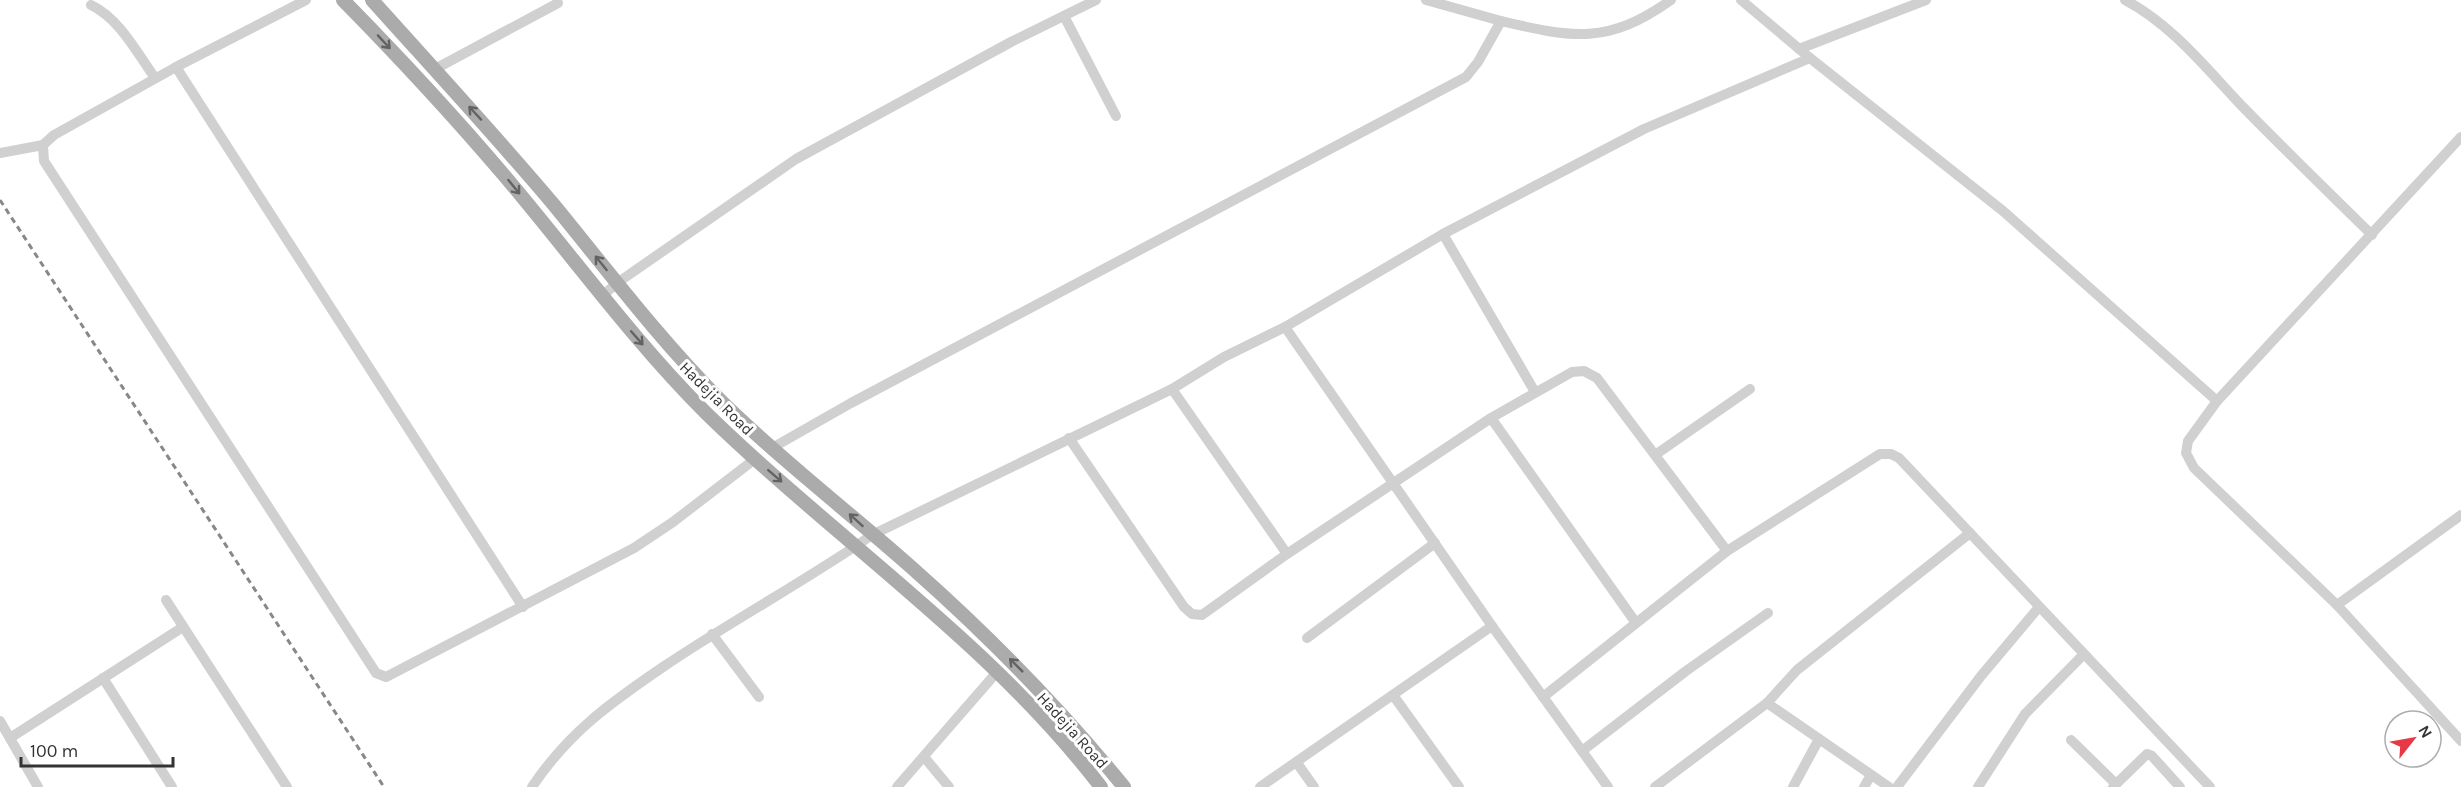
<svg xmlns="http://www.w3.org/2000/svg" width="2461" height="787" font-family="Karla,sans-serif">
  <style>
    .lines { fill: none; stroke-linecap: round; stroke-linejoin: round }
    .minor { stroke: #d0d0d0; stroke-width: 10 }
    .major { stroke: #ababab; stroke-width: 14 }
    .rail { stroke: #888; stroke-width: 3; stroke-dasharray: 6 4.5; stroke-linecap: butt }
    .oneway { stroke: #636363 }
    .labels { text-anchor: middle; stroke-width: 6; stroke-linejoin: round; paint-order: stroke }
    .street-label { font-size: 16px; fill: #333; stroke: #fff }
  </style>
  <rect width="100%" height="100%" fill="#fff"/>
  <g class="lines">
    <g class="minor">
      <polyline points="306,0 176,67 54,135 43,145 44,161 376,673 386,677 634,548 673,522 755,459"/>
      <polyline points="1426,0 1501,21"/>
      <polyline points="1741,0 1810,58 2003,211 2217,401"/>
      <path d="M2125,0C2171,24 2206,68 2241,105C2284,149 2328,192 2372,235"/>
      <path d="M91,5C120,19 137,53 155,78"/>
      <polyline points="1064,16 1116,116"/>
      <polyline points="1799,49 1926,0"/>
      <polyline points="176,67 523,607"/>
      <polyline points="435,69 558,3"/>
      <polyline points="2461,137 2217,401 2188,441 2186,453 2194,468 2337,605 2461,741"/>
      <polyline points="0,153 43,145"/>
      <polyline points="1443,234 1535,392"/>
      <polyline points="601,297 617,283 796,159 1011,42 1096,0"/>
      <polyline points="1285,327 1492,626 1608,787"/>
      <polyline points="1172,389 1287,554"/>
      <polyline points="1491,418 1636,623"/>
      <polyline points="1069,438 1184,607 1192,614 1202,615 1287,554 1491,418 1572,372 1584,371 1597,378 1727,551"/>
      <path d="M772,448L851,403L1466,77L1478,62L1501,21C1573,38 1608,45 1671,0"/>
      <polyline points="1655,455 1750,389"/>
      <polyline points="166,600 287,787"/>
      <polyline points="2337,605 2461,515"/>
      <polyline points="712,634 759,697"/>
      <polyline points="1307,638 1435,543"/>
      <polyline points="103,678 172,787"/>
      <polyline points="1393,695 1459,787"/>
      <polyline points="1543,697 1727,551 1880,454 1891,454 1899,458 2210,787"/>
      <polyline points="1767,703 1889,787"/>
      <polyline points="0,721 38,787"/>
      <polyline points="10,738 183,627"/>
      <polyline points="2071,740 2116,784"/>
      <polyline points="1582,751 1686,671 1768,613"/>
      <polyline points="925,758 949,787"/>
      <polyline points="1297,763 1314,787"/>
      <path d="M532,787C568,733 610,703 663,667C731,621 804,582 872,535L1172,389L1224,357L1285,327L1443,234L1644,129L1810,58"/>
      <polyline points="897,787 997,672"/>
      <polyline points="1260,787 1492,626"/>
      <polyline points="1655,787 1767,703 1797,670 1970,533"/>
      <polyline points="1793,787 1819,739"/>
      <polyline points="1864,787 1871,775"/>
      <polyline points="1897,787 1981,676 2039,607"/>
      <polyline points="1978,787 2025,714 2083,655"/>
      <polyline points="2113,787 2147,754 2152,756 2180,787"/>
    </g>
    <g class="major">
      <path d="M343,0C398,56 452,114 503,174C571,254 632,339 706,413C835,539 990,642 1101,787"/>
      <path d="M372,0C433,68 495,135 554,205C608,271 660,340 721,401C781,460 848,511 911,567C988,635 1059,707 1124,787"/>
    </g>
    <polyline class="rail" points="0,200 384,787"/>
  </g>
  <defs><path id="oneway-shaft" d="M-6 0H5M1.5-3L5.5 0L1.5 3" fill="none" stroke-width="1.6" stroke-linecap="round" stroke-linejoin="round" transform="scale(1.5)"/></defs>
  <g class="oneway">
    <use href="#oneway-shaft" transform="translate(384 42) rotate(47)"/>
    <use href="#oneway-shaft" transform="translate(475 113) rotate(-133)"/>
    <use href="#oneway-shaft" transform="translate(514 187) rotate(51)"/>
    <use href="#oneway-shaft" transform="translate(601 263) rotate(-129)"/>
    <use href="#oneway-shaft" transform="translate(637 338) rotate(49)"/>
    <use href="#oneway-shaft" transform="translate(775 476) rotate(41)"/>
    <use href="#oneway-shaft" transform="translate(856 520) rotate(-138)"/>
    <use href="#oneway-shaft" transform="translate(1016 665) rotate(-135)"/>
  </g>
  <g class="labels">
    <g class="street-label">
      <text transform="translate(717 398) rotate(45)" y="6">Hadejia Road</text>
      <text transform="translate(1073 730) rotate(48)" y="6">Hadejia Road</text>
    </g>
  </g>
  <g transform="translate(2413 739) rotate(59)"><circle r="28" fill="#ffffff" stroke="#adadad" stroke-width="1.5"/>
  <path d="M0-4.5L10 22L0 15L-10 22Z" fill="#e63946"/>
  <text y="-9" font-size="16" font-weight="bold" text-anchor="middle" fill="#333333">N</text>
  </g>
  <path d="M21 757v9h152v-9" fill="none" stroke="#333333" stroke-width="3"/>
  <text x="30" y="757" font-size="18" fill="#333333" stroke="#ffffff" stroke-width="4.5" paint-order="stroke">100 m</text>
</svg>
